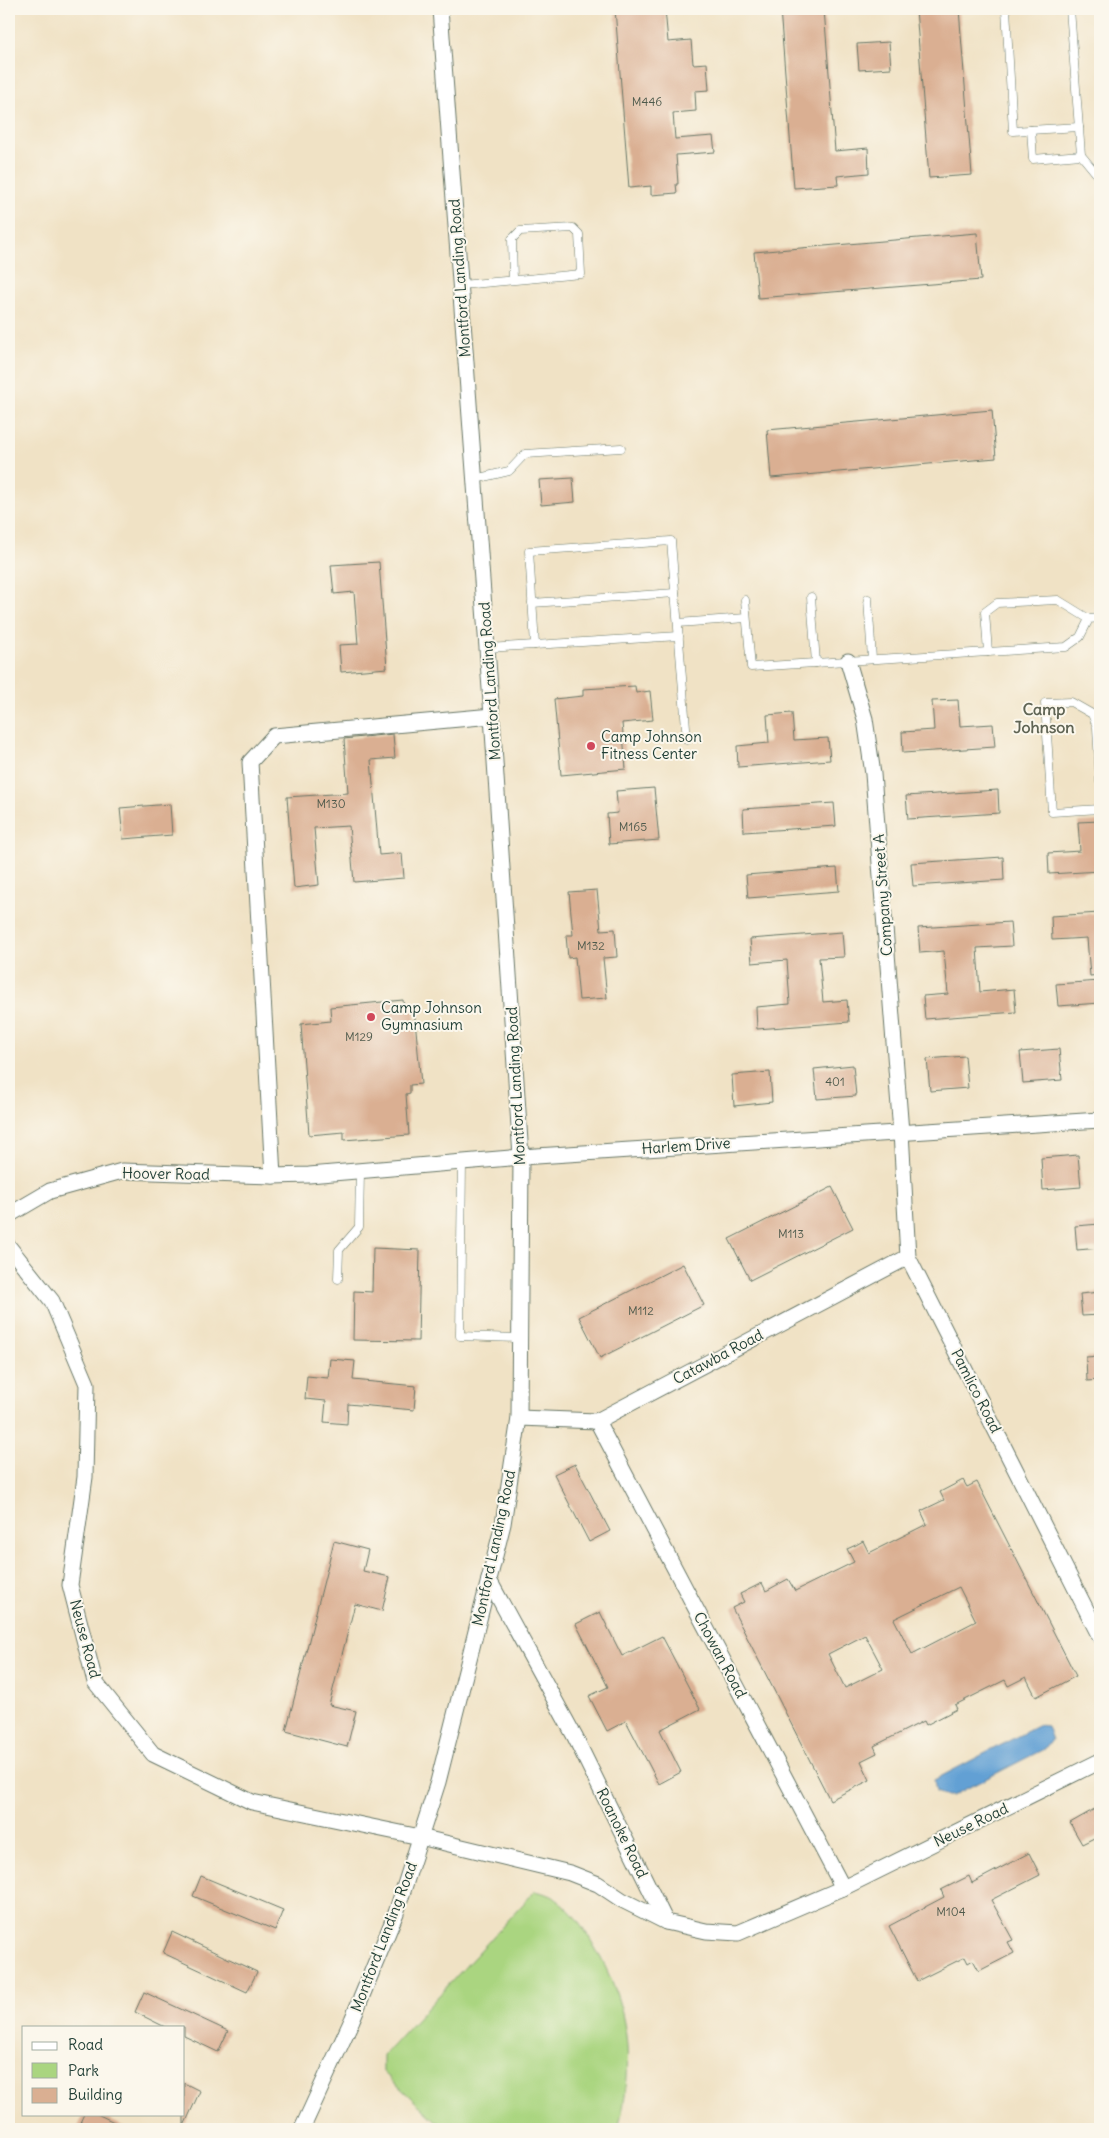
<svg xmlns="http://www.w3.org/2000/svg" width="1109" height="2138" font-family="Delius,sans-serif">
  <style>
    .green { fill: #aad580; stroke: #64895a }
    .water { fill: #62a0d4; stroke: #406e84 }
    .building { fill: #daaf92; fill-rule: evenodd }
    .lines { fill: none; stroke-linecap: round; stroke-linejoin: round }
    .service-casing { stroke: #687767; stroke-width: 9 }
    .minor-casing { stroke: #687767; stroke-width: 17 }
    .service { stroke: #fff; stroke-width: 8 }
    .minor { stroke: #fff; stroke-width: 15 }
    .poi-dot { fill: #d1495b; stroke: #fbf7ec; stroke-width: 2 }
    .labels { text-anchor: middle; stroke-width: 4; stroke-linejoin: round; paint-order: stroke }
    .number-label { font-size: 12px; fill: #4e5a4c }
    .street-label { font-size: 15px; fill: #1f3d34; stroke: #fbf7ec }
    .poi-label { font-size: 15px; fill: #1f3d34; stroke: #fbf7ec; text-anchor: start }
    .neighbourhood-label { font-size: 16px; font-weight: bold; fill: #606555; stroke: #fbf7ec }
  </style>
  <rect width="100%" height="100%" fill="#fbf7ec"/>
  <filter id="ink" filterUnits="userSpaceOnUse"><feTurbulence type="fractalNoise" baseFrequency=".02" numOctaves="2"/><feDisplacementMap in="SourceGraphic" scale="10" xChannelSelector="R" yChannelSelector="G"/><feConvolveMatrix kernelMatrix="1 2 1 2 8 2 1 2 1" color-interpolation-filters="sRGB"/></filter>
  <filter id="wash" filterUnits="userSpaceOnUse"><feTurbulence type="fractalNoise" baseFrequency=".0096" numOctaves="4" result="noise"/><feDisplacementMap in="SourceGraphic" scale="20" xChannelSelector="R" yChannelSelector="G"/><feGaussianBlur stdDeviation="1.12" result="paint"/><feColorMatrix in="noise" values="0 0 0 0 0 0 0 0 0 0 0 0 0 0 0 0 0 1.4 0 .05"/><feComposite in="paint" operator="in"/></filter>
  <g filter="url(#wash)">
    <rect width="100%" height="100%" fill="#f0e2c5"/>
    <path class="green" d="M535,1891C541,1893 551,1894 556,1899C572,1910 585,1929 594,1946C629,2004 636,2064 618,2129H445L383,2072V2056Z"/>
    <polygon class="water" points="1039,1725 1047,1726 1052,1740 1046,1748 952,1796 947,1796 936,1792 934,1780"/>
    <g id="blocks">
      <g class="building">
        <polygon points="615,9 665,9 668,42 691,40 693,64 707,63 709,90 695,91 696,111 673,113 675,139 713,136 715,152 676,155 678,184 676,184 677,193 651,195 651,186 629,188"/>
        <polygon points="780,9 824,9 835,151 868,148 869,173 837,176 838,185 794,188"/>
        <polygon points="916,9 959,9 972,175 929,178"/>
        <polygon points="889,42 891,68 859,70 857,44"/>
        <polygon points="977,233 981,280 758,298 754,252"/>
        <polygon points="992,410 996,458 771,478 767,430"/>
        <polygon points="573,478 575,502 541,505 539,480"/>
        <polygon points="379,562 387,668 341,672 339,645 358,644 354,592 334,594 331,565"/>
        <polygon points="635,686 636,693 650,691 653,720 622,723 626,769 561,775 554,699 583,696 583,689"/>
        <polygon points="958,700 960,726 993,724 995,747 903,753 902,732 934,730 932,701"/>
        <polygon points="792,713 794,740 828,738 830,760 738,767 737,746 769,743 767,715"/>
        <polygon points="393,734 395,758 371,760 379,855 402,853 404,878 354,882 349,826 314,828 319,885 294,888 287,797 348,793 344,739"/>
        <polygon points="654,788 659,840 609,844 607,814 618,813 616,791"/>
        <polygon points="998,790 999,813 908,819 906,796"/>
        <polygon points="834,803 836,826 744,832 743,809"/>
        <polygon points="170,804 172,835 123,839 120,808"/>
        <polygon points="1100,821 1100,871 1049,874 1048,853 1080,851 1078,822"/>
        <polygon points="1003,857 1004,880 913,886 911,863"/>
        <polygon points="837,868 839,891 748,898 746,875"/>
        <polygon points="597,890 601,930 615,929 617,957 603,958 607,998 579,1000 575,957 568,958 566,935 573,935 569,892"/>
        <polygon points="1100,913 1100,975 1090,976 1087,938 1052,940 1051,916"/>
        <polygon points="1010,922 1012,946 977,948 980,992 1014,989 1016,1012 925,1019 923,996 948,994 944,951 920,953 918,928"/>
        <polygon points="842,932 844,957 819,958 823,1002 847,1000 849,1022 757,1029 756,1007 790,1004 787,960 752,963 750,939"/>
        <polygon points="1100,981 1100,1003 1058,1006 1056,984"/>
        <polygon points="403,1000 404,1009 414,1008 421,1084 410,1085 410,1093 406,1094 409,1135 344,1140 344,1132 309,1135 301,1024 331,1021 330,1007"/>
        <polygon points="1059,1049 1062,1080 1023,1083 1020,1052"/>
        <polygon points="965,1056 968,1088 930,1091 927,1059"/>
        <polygon points="853,1065 856,1096 817,1099 814,1069"/>
        <polygon points="770,1072 772,1102 734,1106 732,1075"/>
        <polygon points="1078,1155 1081,1187 1043,1190 1041,1158"/>
        <polygon points="832,1187 853,1228 750,1280 729,1239"/>
        <polygon points="1100,1224 1100,1248 1077,1250 1075,1226"/>
        <polygon points="373,1248 420,1250 418,1341 353,1340 354,1291 372,1292"/>
        <polygon points="683,1264 704,1305 600,1358 579,1317"/>
        <polygon points="1100,1292 1100,1315 1082,1316 1080,1294"/>
        <polygon points="1100,1356 1100,1380 1087,1381 1086,1357"/>
        <polygon points="330,1359 355,1361 353,1380 416,1386 414,1410 348,1404 347,1424 324,1422 326,1401 305,1399 307,1376 328,1378"/>
        <polygon points="575,1464 610,1531 589,1542 554,1474"/>
        <path d="M963,1480L967,1487L977,1482L1076,1676L1036,1697L1026,1677L1008,1686L1005,1680L955,1705L957,1709L926,1725L924,1721L874,1746L877,1753L861,1761L870,1780L830,1800L732,1608L744,1602L740,1594L762,1583L766,1591L788,1579L795,1591L854,1562L847,1549L856,1545L863,1541L869,1553L927,1524L921,1511L944,1500L940,1492ZM959,1587L976,1621L912,1654L894,1619ZM865,1635L883,1669L845,1688L828,1654Z"/>
        <polygon points="334,1541 368,1550 363,1571 390,1577 382,1611 355,1604 329,1705 356,1711 347,1747 286,1731"/>
        <polygon points="600,1612 622,1656 662,1636 700,1709 660,1730 681,1772 659,1784 626,1721 607,1731 589,1696 608,1687 576,1624"/>
        <polygon points="1100,1806 1100,1835 1082,1844 1070,1823"/>
        <polygon points="1029,1853 1040,1875 991,1900 1013,1940 1008,1942 1014,1953 979,1971 973,1960 968,1963 965,1957 917,1981 889,1926 944,1897 941,1890 969,1876 972,1883"/>
        <polygon points="201,1876 283,1910 275,1930 193,1896"/>
        <polygon points="172,1932 257,1972 247,1992 163,1953"/>
        <polygon points="144,1992 228,2031 218,2052 184,2036 184,2027 165,2027 135,2012"/>
        <polygon points="184,2083 200,2091 184,2126"/>
        <polygon points="84,2114 97,2114 129,2129 77,2129"/>
      </g>
    </g>
  </g>
  <g filter="url(#ink)">
    <use href="#blocks" fill-opacity="0" stroke="#687767" stroke-width="1"/>
    <g class="lines">
      <g class="service-casing">
        <g id="service">
          <polyline points="1006,9 1013,131 1079,127"/>
          <polyline points="1070,9 1081,155 1100,178"/>
          <polyline points="1031,130 1033,159 1081,155"/>
          <polyline points="461,285 581,274 579,234 573,228 520,231 512,239 513,280"/>
          <polyline points="475,479 509,471 525,454 621,448"/>
          <polyline points="811,597 816,663"/>
          <polyline points="868,599 872,659"/>
          <polyline points="745,600 751,667 988,652"/>
          <polyline points="532,603 675,593"/>
          <polyline points="1089,619 1080,637 1066,647 988,652 985,612 997,603 1058,600 1089,619 1100,618"/>
          <polyline points="678,623 746,618"/>
          <polyline points="535,645 529,551 671,541 687,740"/>
          <polyline points="487,648 679,636"/>
          <polyline points="1100,782 1097,727 1092,714 1071,702 1045,703 1052,812 1100,809"/>
          <polyline points="462,1162 460,1336 519,1338"/>
          <polyline points="338,1279 339,1250 359,1227 360,1171"/>
        </g>
      </g>
      <g class="minor-casing">
        <g id="minor">
          <polyline points="848,661 865,719 873,774 901,1132 908,1257 1100,1637"/>
          <polyline points="273,1176 250,762 274,736 492,716"/>
          <polyline points="9,1215 50,1191 122,1171 273,1176 309,1175 521,1157 1100,1120"/>
          <polyline points="9,1247 52,1301 87,1384 85,1477 70,1585 95,1682 153,1754 252,1802 420,1837 570,1873 598,1884 622,1900 666,1922 706,1931 738,1933 843,1888 1100,1761"/>
          <polyline points="519,1418 597,1421 908,1257"/>
          <polyline points="597,1421 843,1888"/>
          <polyline points="489,1580 575,1737 666,1922"/>
          <polyline points="302,2129 352,2020 396,1913 438,1782 503,1524 519,1418 521,1157 492,716 440,9"/>
        </g>
      </g>
      <use href="#service" class="service"/>
      <use href="#minor" class="minor"/>
    </g>
  </g>
  <g class="poi-dot">
    <circle cx="591" cy="746" r="5"/>
    <circle cx="371" cy="1017" r="5"/>
  </g>
  <g class="labels">
    <g class="number-label">
      <text x="647" y="106">M446</text>
      <text x="331" y="808">M130</text>
      <text x="633" y="831">M165</text>
      <text x="591" y="950">M132</text>
      <text x="359" y="1041">M129</text>
      <text x="835" y="1086">401</text>
      <text x="791" y="1238">M113</text>
      <text x="641" y="1315">M112</text>
      <text x="951" y="1916">M104</text>
    </g>
    <g class="street-label">
      <text transform="translate(460 278) rotate(-94)" y="5">Montford Landing Road</text>
      <text transform="translate(490 681) rotate(-94)" y="5">Montford Landing Road</text>
      <text transform="translate(883 895) rotate(-94)" y="5">Company Street A</text>
      <text transform="translate(516 1086) rotate(-93)" y="5">Montford Landing Road</text>
      <text transform="translate(686 1146) rotate(-4)" y="5">Harlem Drive</text>
      <text transform="translate(166 1174) rotate(1)" y="5">Hoover Road</text>
      <text transform="translate(718 1357) rotate(-28)" y="5">Catawba Road</text>
      <text transform="translate(976 1391) rotate(63)" y="5">Pamlico Road</text>
      <text transform="translate(494 1548) rotate(-78)" y="5">Montford Landing Road</text>
      <text transform="translate(85 1639) rotate(75)" y="5">Neuse Road</text>
      <text transform="translate(720 1655) rotate(62)" y="5">Chowan Road</text>
      <text transform="translate(971 1825) rotate(-26)" y="5">Neuse Road</text>
      <text transform="translate(622 1833) rotate(64)" y="5">Roanoke Road</text>
      <text transform="translate(384 1937) rotate(-69)" y="5">Montford Landing Road</text>
    </g>
    <g class="poi-label">
      <text x="601" y="742">Camp Johnson<tspan x="601" dy="17">Fitness Center</tspan></text>
      <text x="381" y="1013">Camp Johnson<tspan x="381" dy="17">Gymnasium</tspan></text>
    </g>
    <g class="neighbourhood-label">
      <text x="1044" y="715">Camp<tspan x="1044" dy="18">Johnson</tspan></text>
    </g>
  </g>
  <rect width="1109" height="2138" fill="none" stroke="#fbf7ec" stroke-width="30"/>
  <rect x="22" y="2026" width="162" height="90" fill="#fbf7ec" stroke="#a3ada2"/>
  <rect x="32" y="2042" width="25" height="8" fill="#ffffff" stroke="#a3ada2"/>
  <text x="68" y="2050" font-size="15" fill="#1f3d34">Road</text>
  <rect x="32" y="2063" width="25" height="15" fill="#aad580" stroke="#a3ada2"/>
  <text x="68" y="2076" font-size="15" fill="#1f3d34">Park</text>
  <rect x="32" y="2088" width="25" height="15" fill="#daaf92" stroke="#a3ada2"/>
  <text x="68" y="2100" font-size="15" fill="#1f3d34">Building</text>
</svg>
